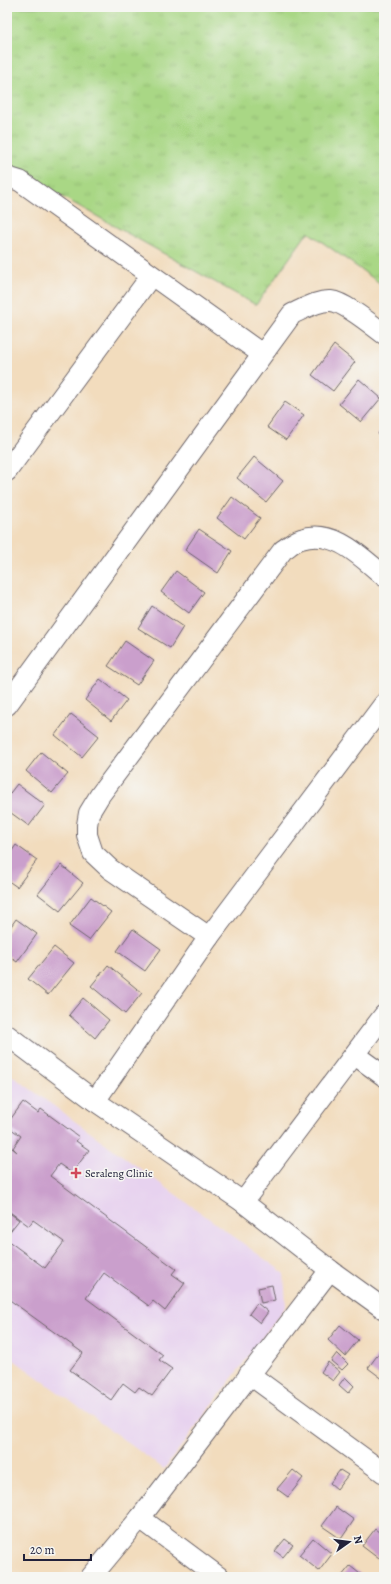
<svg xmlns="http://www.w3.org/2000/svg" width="391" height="1584" font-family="Alegreya,serif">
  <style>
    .built { fill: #e7d2ef }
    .grass { fill: url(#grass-tufts); stroke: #667c60 }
    .building { fill: #ca9fcc }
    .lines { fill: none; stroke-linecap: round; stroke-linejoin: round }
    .street-casing { stroke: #6b6368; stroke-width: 22 }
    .street { stroke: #fff; stroke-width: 20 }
    .poi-dot { fill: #d1495b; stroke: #f6f6f2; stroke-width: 1.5 }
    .labels { text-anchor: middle; stroke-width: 3; stroke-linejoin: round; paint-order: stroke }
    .poi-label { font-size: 11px; fill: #22223b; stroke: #f6f6f2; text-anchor: start }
  </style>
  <defs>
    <pattern id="grass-tufts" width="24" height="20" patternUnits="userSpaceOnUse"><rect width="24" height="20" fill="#a9d785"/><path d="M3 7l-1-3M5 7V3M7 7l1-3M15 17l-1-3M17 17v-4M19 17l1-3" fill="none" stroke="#91b874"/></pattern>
  </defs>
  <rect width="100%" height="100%" fill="#f6f6f2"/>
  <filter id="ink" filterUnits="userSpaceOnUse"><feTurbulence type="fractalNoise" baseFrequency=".025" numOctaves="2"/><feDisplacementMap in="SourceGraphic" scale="8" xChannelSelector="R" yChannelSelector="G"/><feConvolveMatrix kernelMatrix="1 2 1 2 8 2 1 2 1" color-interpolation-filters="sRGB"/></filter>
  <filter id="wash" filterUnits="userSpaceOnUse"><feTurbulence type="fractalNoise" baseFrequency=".012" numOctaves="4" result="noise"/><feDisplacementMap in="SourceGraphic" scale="16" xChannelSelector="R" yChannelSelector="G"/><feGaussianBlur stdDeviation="0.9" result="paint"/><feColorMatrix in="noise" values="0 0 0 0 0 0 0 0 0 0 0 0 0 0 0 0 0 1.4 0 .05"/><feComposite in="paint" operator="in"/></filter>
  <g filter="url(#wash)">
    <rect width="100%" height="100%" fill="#f2dcbd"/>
    <polygon class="built" points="7,1072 284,1273 286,1306 164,1469 7,1355"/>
    <polygon class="grass" points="7,7 384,7 384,286 308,232 256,305 7,166"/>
    <g id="blocks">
      <g class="building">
        <polygon points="334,345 355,362 333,391 312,375"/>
        <polygon points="359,379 381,398 361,422 339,404"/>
        <polygon points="285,402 304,415 286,440 267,427"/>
        <polygon points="384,425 384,439 378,434"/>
        <polygon points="254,457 283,481 266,502 237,478"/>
        <polygon points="232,497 260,518 244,539 217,518"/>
        <polygon points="199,529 232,551 218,573 185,550"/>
        <polygon points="176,571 204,592 189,613 161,592"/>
        <polygon points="152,606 183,627 170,648 138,628"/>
        <polygon points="125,641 154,661 137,685 108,666"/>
        <polygon points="100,679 127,700 111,721 85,700"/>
        <polygon points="71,714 99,736 82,757 55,735"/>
        <polygon points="41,752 68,774 52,793 26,771"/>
        <polygon points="17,784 45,805 29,826 7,810 7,797"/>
        <polygon points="16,845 37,860 17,887 7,880 7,858"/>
        <polygon points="61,865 83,883 60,911 38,894"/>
        <polygon points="91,897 111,912 89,940 69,926"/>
        <polygon points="16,919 37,934 17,962 7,955 7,932"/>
        <polygon points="133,929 161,949 145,971 117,951"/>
        <polygon points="54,947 74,963 48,995 28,979"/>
        <polygon points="108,965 142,993 125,1014 91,986"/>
        <polygon points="83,998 109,1020 95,1038 69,1015"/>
        <polygon points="23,1102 38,1113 41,1109 79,1137 76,1141 89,1150 72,1173 59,1164 50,1176 176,1269 172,1274 185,1283 165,1311 153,1301 149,1306 104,1273 86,1298 163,1355 159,1360 172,1369 152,1396 139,1387 135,1392 123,1383 111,1400 70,1370 83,1353 7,1298 7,1240 45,1268 64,1242 33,1220 29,1226 7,1210 7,1166 10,1162 7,1165 7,1144 17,1152 13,1148 21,1136 7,1126 7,1124"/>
        <polygon points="7,1211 19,1220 7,1235"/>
        <polygon points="272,1285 275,1300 261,1303 258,1288"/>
        <polygon points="257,1303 268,1312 260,1323 249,1314"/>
        <polygon points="340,1325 358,1340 345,1356 328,1340"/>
        <polygon points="337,1353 348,1364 342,1370 331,1361"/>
        <polygon points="379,1353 384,1357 384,1380 368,1368"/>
        <polygon points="328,1362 340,1372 333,1381 321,1372"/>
        <polygon points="345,1377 354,1386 348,1393 339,1385"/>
        <polygon points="293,1470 303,1478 288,1497 277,1489"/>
        <polygon points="340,1470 348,1475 337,1489 330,1483"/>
        <polygon points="336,1507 354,1520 341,1539 322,1526"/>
        <polygon points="375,1529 384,1536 383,1562 362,1546"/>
        <polygon points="313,1538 332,1554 319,1571 299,1555"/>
        <polygon points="285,1539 293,1545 283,1557 275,1551"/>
        <polygon points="350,1566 364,1577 341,1577"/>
      </g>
    </g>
  </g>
  <g filter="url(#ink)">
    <use href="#blocks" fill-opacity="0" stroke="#6b6368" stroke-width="1"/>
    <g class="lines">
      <g class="street-casing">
        <g id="street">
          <polyline points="7,177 20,181 262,354"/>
          <polyline points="7,471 151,276"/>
          <path d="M7,705L292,314C304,309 317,300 331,301C344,302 372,325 384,334"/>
          <path d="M209,937L110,869L93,853L87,835V825L89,813L100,795L283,550C288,547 294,541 301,539C334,528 361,557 384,576"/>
          <polyline points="7,1035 95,1101 243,1202 330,1270 384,1309"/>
          <polyline points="355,1055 384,1076"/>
          <polyline points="95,1101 209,937 384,704"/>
          <polyline points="243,1202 384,1015"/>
          <polyline points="249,1374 384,1473"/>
          <polyline points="140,1518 219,1577"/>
          <polyline points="91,1577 140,1518 330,1270"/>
        </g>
      </g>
      <use href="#street" class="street"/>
    </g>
  </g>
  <path class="poi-dot" d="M74 1167h4v4h4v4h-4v4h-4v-4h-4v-4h4z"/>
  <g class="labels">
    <g class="poi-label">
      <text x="85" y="1177">Seraleng Clinic</text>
    </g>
  </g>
  <rect width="391" height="1584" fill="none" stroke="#f6f6f2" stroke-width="24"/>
  <g transform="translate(349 1542) rotate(76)" stroke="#f6f6f2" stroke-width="3" paint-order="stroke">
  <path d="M0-3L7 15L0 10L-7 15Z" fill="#22223b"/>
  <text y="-6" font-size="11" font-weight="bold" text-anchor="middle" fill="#22223b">N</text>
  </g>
  <path d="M24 1554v6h67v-6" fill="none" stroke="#22223b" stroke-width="2"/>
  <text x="30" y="1554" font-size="12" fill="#22223b" stroke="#f6f6f2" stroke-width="3" paint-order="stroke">20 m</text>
</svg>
